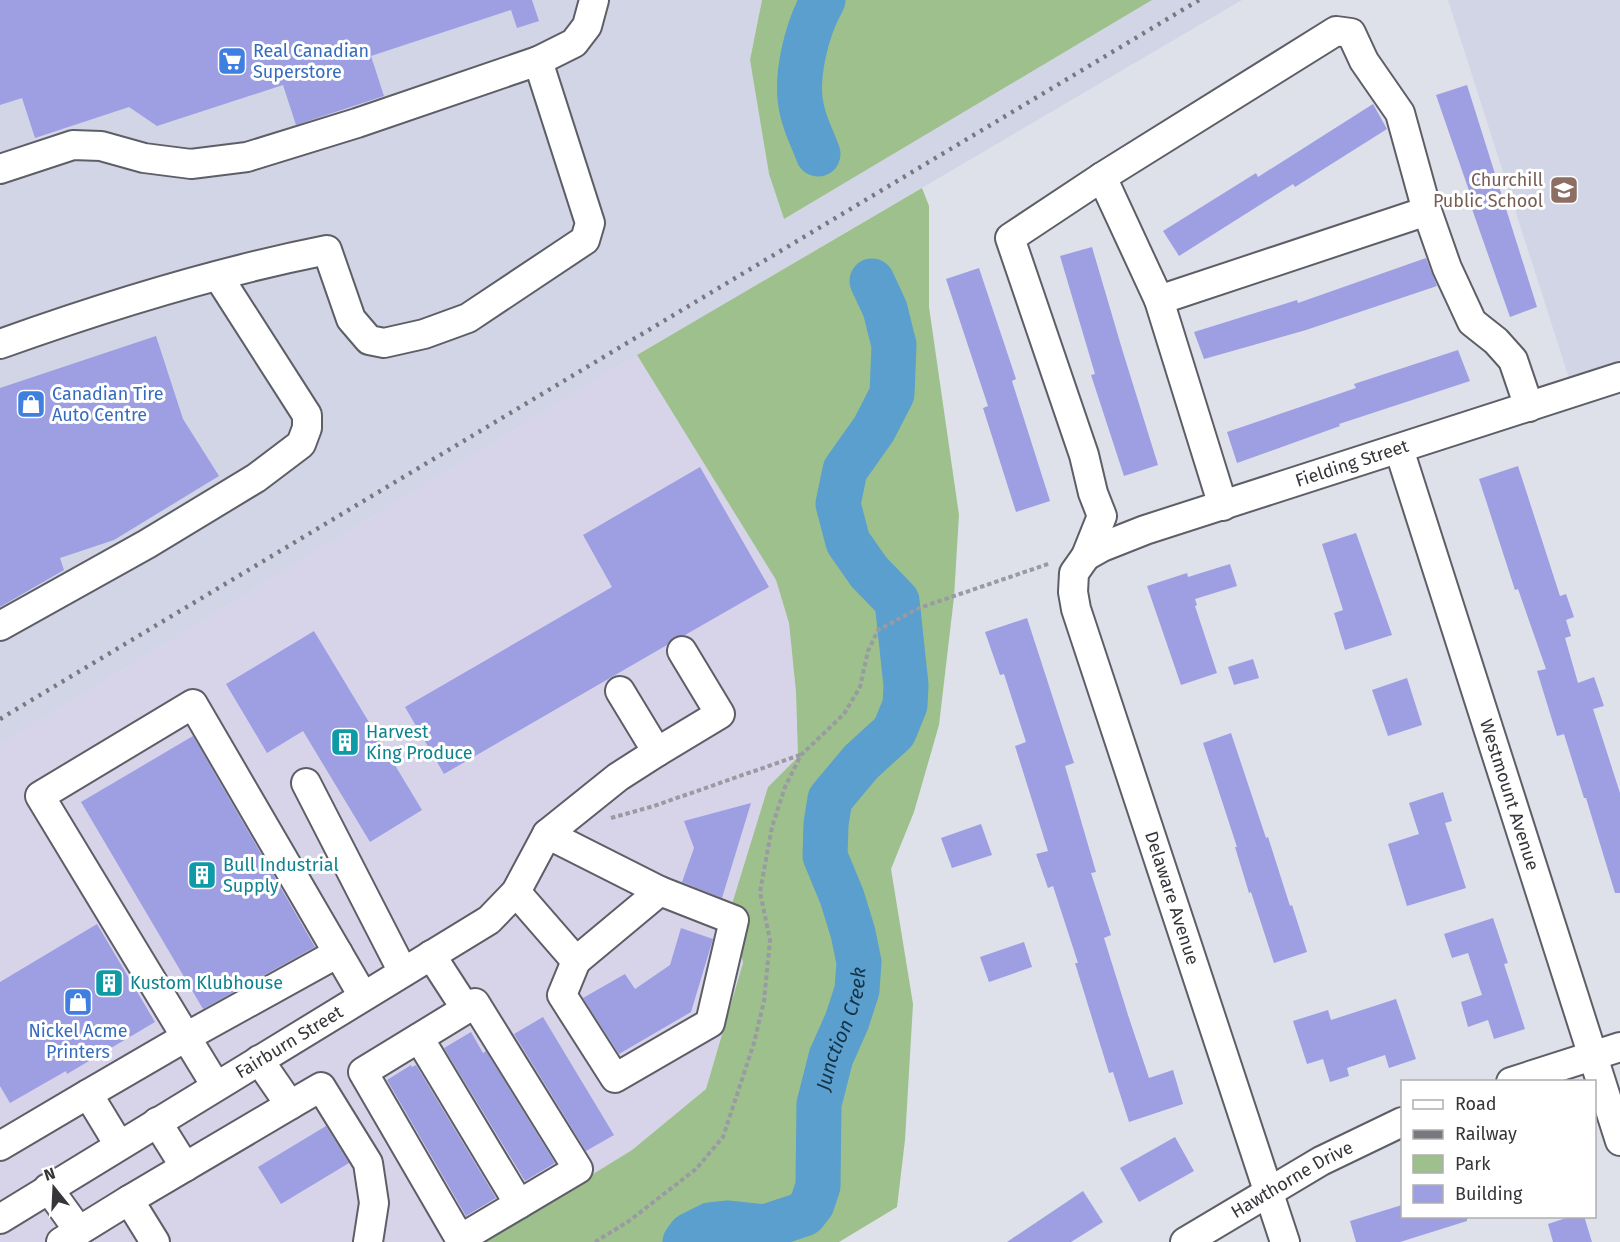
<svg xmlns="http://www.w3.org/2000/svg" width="1620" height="1242" font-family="'Fira Sans',sans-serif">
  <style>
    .built { fill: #d2d5e6 }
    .industrial { fill: #d7d4ea }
    .green { fill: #9dc08d }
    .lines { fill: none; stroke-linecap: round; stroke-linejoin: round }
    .river { stroke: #5a9fcd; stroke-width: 45 }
    .building { fill: #9e9ee3 }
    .minor-casing { stroke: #5d5e66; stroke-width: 32 }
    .path { stroke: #999aa2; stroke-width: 4; stroke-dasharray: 4.5 3; stroke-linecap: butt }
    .minor { stroke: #fff; stroke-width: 28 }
    .rail { stroke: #78787f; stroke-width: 4.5; stroke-dasharray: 3 6; stroke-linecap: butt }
    .labels { text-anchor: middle; stroke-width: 6; stroke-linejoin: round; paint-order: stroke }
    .shop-label { font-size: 18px; fill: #366cbe; stroke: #fff; text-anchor: start }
    .education-label { font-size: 18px; fill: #785e54; stroke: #fff; text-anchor: end }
    .street-label { font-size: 18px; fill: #36363a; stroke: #fff }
    .culture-label { font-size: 18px; fill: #0d838f; stroke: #fff; text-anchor: start }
    .water-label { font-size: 20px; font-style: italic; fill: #153347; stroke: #fff }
  </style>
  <rect width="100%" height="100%" fill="#dee0ea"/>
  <g class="built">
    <polygon points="0,0 762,0 750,60 769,174 784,219 1152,0 1242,0 637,355 0,745"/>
    <polygon points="1448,0 1620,0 1620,379 1574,394"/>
  </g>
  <polygon class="industrial" points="637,355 776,580 789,623 796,692 798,757 768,787 732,904 743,963 706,1089 632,1150 483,1242 0,1242 0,745"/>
  <g class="green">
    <polygon points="762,0 1152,0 784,219 769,174 750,60"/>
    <polygon points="922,188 929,206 929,307 959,515 954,597 939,725 914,812 891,869 913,1004 905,1140 897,1207 839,1242 483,1242 632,1150 706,1089 743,963 732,904 768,787 798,757 796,692 789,623 776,580 637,355"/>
  </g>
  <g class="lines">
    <g class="river">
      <path d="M818,154C813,140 805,125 802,110C794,78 807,28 823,0"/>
      <path id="s1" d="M685,1242L690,1235L710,1225L729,1223L765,1227L804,1214L812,1204L818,1186L819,1104L831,1057L847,1021L857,990L859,962L853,933L842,897L825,856L826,824L830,799L861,762L894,732L905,705L906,685L897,601L869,572L848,542L838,504L845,470L874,429L892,394L894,345L885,309L872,281"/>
    </g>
  </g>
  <g class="building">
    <polygon points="0,0 532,0 539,21 517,28 511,10 371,56 384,96 296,125 283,85 157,126 129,107 35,138 22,98 0,105"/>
    <polygon points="1467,85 1537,307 1510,317 1472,209 1475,208 1436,95"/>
    <polygon points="1373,104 1387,129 1295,187 1293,184 1179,256 1163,231 1256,173 1258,177"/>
    <polygon points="1092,247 1122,349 1158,465 1124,476 1091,375 1095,374 1060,256"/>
    <polygon points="1426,258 1437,286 1306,330 1204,359 1194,332 1297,300 1298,303"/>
    <polygon points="979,268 1016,379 1012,381 1050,501 1016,512 983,408 988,406 946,279"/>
    <polygon points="156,336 183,419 219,476 114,540 60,558 64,570 0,607 0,388"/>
    <polygon points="1458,350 1470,381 1339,424 1340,426 1237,463 1227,432 1356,388 1354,384"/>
    <polygon points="1518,466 1560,596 1566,594 1574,617 1566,620 1571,636 1565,638 1578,683 1594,677 1604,706 1593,709 1620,793 1620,893 1615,893 1586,798 1584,798 1564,734 1557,736 1537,671 1546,669 1518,589 1515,590 1479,479"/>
    <polygon points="700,467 769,587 685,635 674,637 667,645 444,774 405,707 612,587 583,535"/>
    <polygon points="1356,533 1392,635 1345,650 1334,613 1343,610 1322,544"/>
    <polygon points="1230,564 1237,586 1195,599 1197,605 1195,606 1217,673 1181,685 1147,586 1187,573 1188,577"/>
    <polygon points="1027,618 1074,763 1065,766 1096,872 1091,873 1111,935 1104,938 1128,1015 1149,1078 1173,1070 1183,1104 1129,1122 1113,1072 1109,1073 1075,963 1078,963 1053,886 1048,888 1036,854 1048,851 1015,746 1026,742 1004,674 1000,675 985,632"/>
    <polygon points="314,631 422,810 370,842 303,731 267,753 226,684"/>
    <polygon points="1253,659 1259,678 1234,685 1228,667"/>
    <polygon points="1407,678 1422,725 1388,736 1372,690"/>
    <polygon points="1231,733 1266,838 1268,837 1290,906 1292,905 1307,952 1274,963 1251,892 1249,893 1235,847 1237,847 1203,743"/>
    <polygon points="193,736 315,947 203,1009 81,802"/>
    <polygon points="1443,792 1452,821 1445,823 1466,888 1407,906 1388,844 1419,834 1409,803"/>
    <polygon points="751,803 722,898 682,882 694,848 684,821"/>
    <polygon points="981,824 992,855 952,868 941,838"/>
    <polygon points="1493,918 1508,963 1504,964 1525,1029 1494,1039 1488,1020 1468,1027 1461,1002 1482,995 1468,953 1452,958 1444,934"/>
    <polygon points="97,924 155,1022 67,1074 66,1071 10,1103 0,1086 0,982"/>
    <polygon points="681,928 713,939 691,1012 619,1054 583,998 625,974 635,989 670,965"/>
    <polygon points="1024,942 1032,967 989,982 980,957"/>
    <polygon points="1396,999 1416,1059 1389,1068 1385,1055 1347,1068 1349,1076 1330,1082 1323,1059 1307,1064 1293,1021 1328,1010 1331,1020"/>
    <polygon points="543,1017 614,1135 586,1151 514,1034"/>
    <polygon points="471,1032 483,1053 486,1051 555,1163 525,1181 444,1048"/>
    <polygon points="411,1065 412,1067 416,1065 496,1198 466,1216 387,1080"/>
    <polygon points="326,1126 349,1163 281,1204 258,1167"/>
    <polygon points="1175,1137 1194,1171 1139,1202 1120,1168"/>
    <polygon points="1083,1191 1103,1222 1071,1242 1007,1242"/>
    <polygon points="1402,1205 1402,1216 1467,1216 1467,1221 1400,1242 1356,1242 1350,1221"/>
    <polygon points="1572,1216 1584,1216 1592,1242 1553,1242 1548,1224"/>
  </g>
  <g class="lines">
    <g class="minor-casing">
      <g id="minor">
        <polyline points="0,169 73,145 101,146 144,158 191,164 247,157 357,123 538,61 574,43 587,26 594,0"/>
        <polyline points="1102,177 1159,300 1223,506"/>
        <polyline points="1159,300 1427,211"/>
        <path d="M0,344C106,306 216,272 327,250L351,319L369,340L384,343L424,334L468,318L585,240L590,223L538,61"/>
        <path id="s2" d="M1399,449L1620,1141"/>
        <path id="s3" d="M1086,556L1102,547L1145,530L1620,377"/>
        <polyline points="0,626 147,544 256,478 301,444 307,428 307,415 218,276"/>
        <polyline points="657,752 720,714 682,651"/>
        <polyline points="306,783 403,972"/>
        <polyline points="516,892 576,961 660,891 547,834"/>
        <polyline points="431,955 466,1009 363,1072 460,1239 578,1169 475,1003 466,1009"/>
        <polyline points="576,961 562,995 615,1078 710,1023 734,920 660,891"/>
        <polyline points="419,1038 519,1204"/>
        <polyline points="1511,1082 1620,1047"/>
        <polyline points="216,1086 186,1037 338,953"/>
        <polyline points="88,1094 186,1037 40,796 193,704 363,996"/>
        <polyline points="290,1105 321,1087 368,1163 374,1203 368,1242"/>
        <polyline points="157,1122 185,1167"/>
        <polyline points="0,1146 88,1094 119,1145"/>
        <polyline points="48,1188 79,1231"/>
        <polyline points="129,1200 290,1105 259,1060"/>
        <path id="s4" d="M0,1219L489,920L516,892L547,834L618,777L657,752L620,691"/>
        <polyline points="61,1242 129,1200 155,1242"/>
        <path id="s5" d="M1185,1242L1321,1161L1402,1122"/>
        <polyline points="1285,1242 1076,609 1073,592 1074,573 1086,556 1102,516 1093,493 1084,455 1010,238 1102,177 1336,31 1351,33 1364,61 1400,113 1427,211 1447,268 1472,322 1496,341 1513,360 1529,407"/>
      </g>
    </g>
    <g class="path">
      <polyline points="611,818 654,806 800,755"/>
      <polyline points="595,1242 629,1221 696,1169 723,1137 754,1043 764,1001 770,940 760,892 772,827 785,787 801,755 844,714 860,687 868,651 878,630 919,608 1051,563"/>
    </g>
    <use href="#minor" class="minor"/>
    <polyline class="rail" points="0,719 1199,0"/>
  </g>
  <defs>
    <g id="supermarket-square" transform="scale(1.5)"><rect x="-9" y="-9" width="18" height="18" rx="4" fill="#3f7fe0" stroke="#fff"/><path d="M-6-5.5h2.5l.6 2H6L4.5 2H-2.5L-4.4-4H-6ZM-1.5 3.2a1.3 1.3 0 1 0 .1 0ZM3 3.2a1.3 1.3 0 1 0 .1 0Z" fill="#fff"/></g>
    <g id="school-square" transform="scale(1.5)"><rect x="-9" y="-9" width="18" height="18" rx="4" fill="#8d6e63" stroke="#fff"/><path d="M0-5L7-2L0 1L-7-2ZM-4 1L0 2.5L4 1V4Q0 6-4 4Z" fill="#fff"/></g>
    <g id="shop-square" transform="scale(1.5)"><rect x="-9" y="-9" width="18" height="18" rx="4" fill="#3f7fe0" stroke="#fff"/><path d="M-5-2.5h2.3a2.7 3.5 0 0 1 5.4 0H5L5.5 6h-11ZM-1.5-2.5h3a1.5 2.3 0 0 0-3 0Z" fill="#fff"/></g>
    <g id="building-square" transform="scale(1.5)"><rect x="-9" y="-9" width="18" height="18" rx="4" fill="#0f9aa8" stroke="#fff"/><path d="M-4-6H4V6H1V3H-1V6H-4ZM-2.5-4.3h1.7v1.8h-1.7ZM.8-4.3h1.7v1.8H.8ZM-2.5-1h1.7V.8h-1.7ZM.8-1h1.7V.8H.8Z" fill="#fff"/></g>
  </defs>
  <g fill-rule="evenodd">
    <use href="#supermarket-square" x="232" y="61"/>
    <use href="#school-square" x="1564" y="190"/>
    <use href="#shop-square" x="31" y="404"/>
    <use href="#building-square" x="345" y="742"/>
    <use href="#building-square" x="202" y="875"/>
    <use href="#building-square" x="109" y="983"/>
    <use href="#shop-square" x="78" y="1002"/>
  </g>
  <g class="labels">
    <g class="shop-label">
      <text x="253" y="57">Real Canadian<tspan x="253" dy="21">Superstore</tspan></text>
      <text x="52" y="400">Canadian Tire<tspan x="52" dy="21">Auto Centre</tspan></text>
      <text x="78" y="1037" text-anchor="middle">Nickel Acme<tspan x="78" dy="21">Printers</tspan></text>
    </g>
    <g class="education-label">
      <text x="1543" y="186">Churchill<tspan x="1543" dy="21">Public School</tspan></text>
    </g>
    <g class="street-label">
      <text dy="6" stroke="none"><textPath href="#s3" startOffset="282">Fielding Street</textPath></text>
      <text dy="6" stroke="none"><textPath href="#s2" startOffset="363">Westmount Avenue</textPath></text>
      <text transform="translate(1172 898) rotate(72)" y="6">Delaware Avenue</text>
      <text dy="6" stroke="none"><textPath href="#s4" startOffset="339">Fairburn Street</textPath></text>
      <text dy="6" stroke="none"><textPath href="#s5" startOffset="124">Hawthorne Drive</textPath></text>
    </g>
    <g class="culture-label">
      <text x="366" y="738">Harvest<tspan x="366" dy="21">King Produce</tspan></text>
      <text x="223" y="871">Bull Industrial<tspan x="223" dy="21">Supply</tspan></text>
      <text x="130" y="989">Kustom Klubhouse</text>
    </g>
    <g class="water-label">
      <text dy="7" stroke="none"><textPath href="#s1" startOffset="320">Junction Creek</textPath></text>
    </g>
  </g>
  <rect x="1401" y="1080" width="195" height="138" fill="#ffffff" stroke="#afafb0" stroke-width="1.5"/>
  <rect x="1413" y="1100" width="30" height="9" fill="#ffffff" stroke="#afafb0" stroke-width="1.5"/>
  <text x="1455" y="1110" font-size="18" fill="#36363a">Road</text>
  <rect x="1413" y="1130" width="30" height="9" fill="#78787f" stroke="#afafb0" stroke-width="1.5"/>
  <text x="1455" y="1140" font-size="18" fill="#36363a">Railway</text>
  <rect x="1413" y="1155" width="30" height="18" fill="#9dc08d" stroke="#afafb0" stroke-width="1.5"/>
  <text x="1455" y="1170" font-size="18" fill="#36363a">Park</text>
  <rect x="1413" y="1185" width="30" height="18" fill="#9e9ee3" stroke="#afafb0" stroke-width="1.5"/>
  <text x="1455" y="1200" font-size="18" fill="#36363a">Building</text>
  <g transform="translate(54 1188) rotate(342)" stroke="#ffffff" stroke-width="4.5" paint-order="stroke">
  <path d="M0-4.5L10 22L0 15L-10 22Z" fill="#36363a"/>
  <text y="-9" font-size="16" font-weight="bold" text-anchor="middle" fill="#36363a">N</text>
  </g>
</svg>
